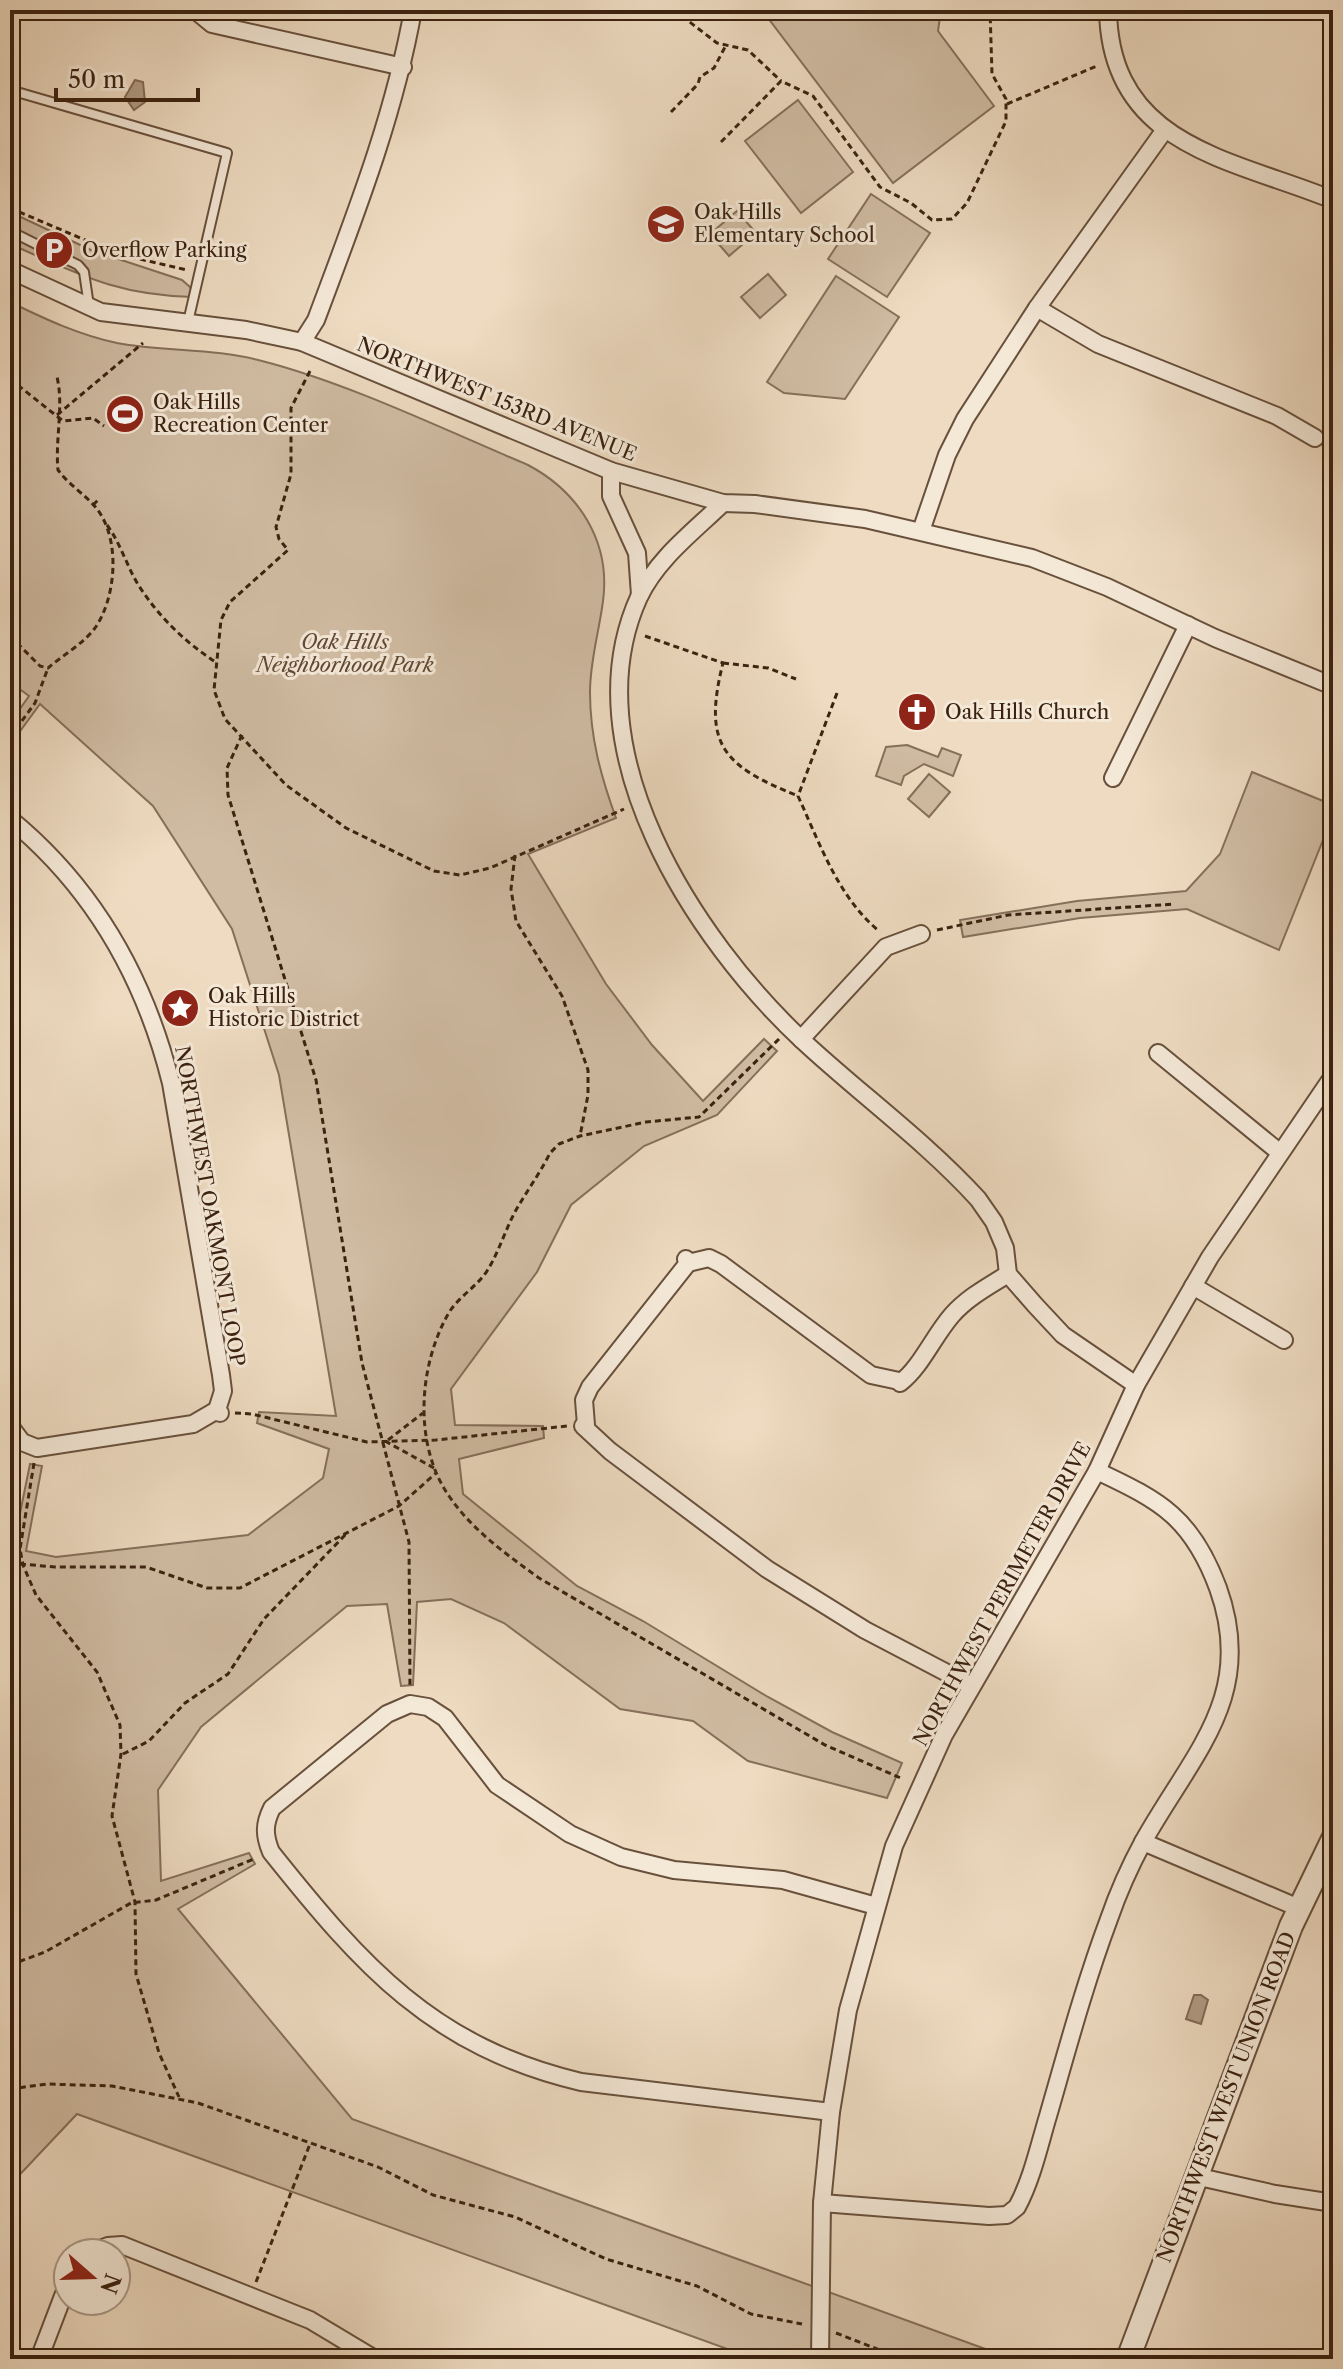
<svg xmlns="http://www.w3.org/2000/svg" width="1343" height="2369" font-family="'Libre Caslon Text',serif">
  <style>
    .green { fill: #d0bca3; stroke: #866f5a; stroke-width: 2 }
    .water { fill: #b19c85; stroke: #826b56; stroke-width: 2 }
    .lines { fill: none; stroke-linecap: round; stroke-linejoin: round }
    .service-casing { stroke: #68503c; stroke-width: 12 }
    .minor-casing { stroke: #68503c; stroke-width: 20 }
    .tertiary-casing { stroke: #68503c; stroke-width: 26 }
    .path { stroke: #3b2210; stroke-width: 3; stroke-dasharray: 6 4; stroke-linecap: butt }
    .service { stroke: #f4e8d7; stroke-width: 8 }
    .minor { stroke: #f4e8d7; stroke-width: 16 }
    .tertiary { stroke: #f4e8d7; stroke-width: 22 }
    .labels { text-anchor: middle; stroke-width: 6; stroke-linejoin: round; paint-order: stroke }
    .poi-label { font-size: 20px; fill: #3b2210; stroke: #f4e8d7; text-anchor: start }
    .street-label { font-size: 20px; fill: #3b2210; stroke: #f4e8d7 }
    .park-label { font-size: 20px; font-style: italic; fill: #604835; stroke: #f4e8d7 }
  </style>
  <rect width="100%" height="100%" fill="#eedbc1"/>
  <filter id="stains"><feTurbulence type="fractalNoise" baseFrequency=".0025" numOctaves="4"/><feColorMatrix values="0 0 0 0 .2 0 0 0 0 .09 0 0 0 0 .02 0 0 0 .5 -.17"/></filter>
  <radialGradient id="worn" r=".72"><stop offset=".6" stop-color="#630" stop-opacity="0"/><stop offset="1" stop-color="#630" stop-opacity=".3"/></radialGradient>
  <g class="green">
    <polygon points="762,10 941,10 938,31 994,106 893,183"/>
    <polygon points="798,100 853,172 801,213 745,141"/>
    <polygon points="871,194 930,233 887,297 828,259"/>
    <polygon points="737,211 756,233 729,256 710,234"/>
    <path d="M10,212L91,250L182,280L190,287L193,297C115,295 79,274 10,244Z"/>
    <polygon points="768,274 786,295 760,318 741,297"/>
    <polygon points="836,276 899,317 845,399 784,393 767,382"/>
    <path d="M10,302C45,319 79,335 117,343C166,352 214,348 262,361C348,383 445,430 528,465C579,492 611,542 603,601C599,632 590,661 590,692C590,737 601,777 616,818L528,854L606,984L652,1045L703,1101L764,1039L777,1051L717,1115L644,1146L571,1205L537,1272L451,1389L455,1425L543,1426L544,1438L459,1459L463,1494L577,1586L643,1621L768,1697L832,1732L902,1763L887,1798L748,1761L693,1721L620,1709L504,1623L451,1599L417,1602L413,1685L401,1686L387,1604L347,1606L201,1727L158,1790L161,1881L249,1853L255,1864L178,1909L352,2119L1013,2359H755L77,2114L10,2185V1548H13L30,1464L42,1466L26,1551L56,1557L248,1535L323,1478L329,1449L257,1423L259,1412L336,1416L279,1075L232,929L153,806L40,704L10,745V723L29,696L10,682Z"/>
    <polygon points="907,745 938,757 942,748 961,755 953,776 924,764 904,776 901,785 876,776 886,747"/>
    <polygon points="1252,772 1333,805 1333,815 1279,950 1187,909 1080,918 963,937 960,920 1077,901 1186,891 1220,854"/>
    <polygon points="929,774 950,792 929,817 908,799"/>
  </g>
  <g class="water">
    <polygon points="135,80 143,82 145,102 134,110 125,97"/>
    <polygon points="1194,1995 1201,1995 1208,2000 1201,2024 1186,2019"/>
  </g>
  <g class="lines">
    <g class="service-casing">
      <g id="service">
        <polyline points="10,90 227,153 188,322"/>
        <polyline points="10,231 78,265 84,272 89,306"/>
      </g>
    </g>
    <g class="minor-casing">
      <g id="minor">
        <polyline points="195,10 212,24 403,67"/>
        <path d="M1108,10C1110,147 1233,159 1333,200"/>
        <polyline points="10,270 101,312 246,330 302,342 611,471 723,503 755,504 865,519 1032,558 1107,587 1215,638 1333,686"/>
        <polyline points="1037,308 1098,344 1277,416 1315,438"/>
        <path d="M302,342L316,320C354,218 394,117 413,10"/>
        <polyline points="611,471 611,496 637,553 640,595"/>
        <path d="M723,503C693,532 657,559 639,597C570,749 694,939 803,1041C860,1094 925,1141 978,1199L994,1222L1005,1248L1008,1274L1035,1305L1063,1335L1136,1385"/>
        <polyline points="921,531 947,455 965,419 1037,308 1164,131"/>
        <polyline points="1113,778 1188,625"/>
        <path d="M10,819C94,888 145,979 171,1083L221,1375L223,1391L217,1410"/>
        <polyline points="801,1039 886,947 921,934"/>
        <polyline points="1158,1053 1279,1152"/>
        <polyline points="688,1263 709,1258 721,1264 871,1375 899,1381"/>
        <polyline points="1193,1286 1284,1340"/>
        <path d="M900,1383C921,1367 933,1337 952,1315C968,1297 989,1286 1008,1274"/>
        <polyline points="586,1425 584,1400 590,1387 688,1263 686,1259"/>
        <polyline points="10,1426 22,1442 37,1448 193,1424 217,1410 220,1413"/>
        <polyline points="583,1426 610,1451 767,1569 865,1630 970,1685"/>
        <polyline points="1143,1842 1299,1908"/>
        <path d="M831,2112L581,2082C433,2047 362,1966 271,1852C264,1835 264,1824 272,1808L387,1714L410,1704L428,1707L445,1718L497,1785L570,1834L621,1857L674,1870L783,1880L876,1906"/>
        <polyline points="1195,2176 1275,2194 1333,2203"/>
        <path d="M822,2203L989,2216L1007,2215L1017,2207C1032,2179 1039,2146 1048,2116C1067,2050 1085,1983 1109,1919C1118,1893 1130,1866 1143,1842C1192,1754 1257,1696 1218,1588C1192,1518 1161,1501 1097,1471"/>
        <polyline points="90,2253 108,2246 122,2245 310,2320 375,2359"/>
        <polyline points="39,2359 68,2283"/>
        <polyline points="820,2359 822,2203 831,2112 848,2010 894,1846 944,1735 1097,1471 1136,1385 1210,1257 1333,1076"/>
      </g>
    </g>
    <g class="tertiary-casing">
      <polyline id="tertiary" points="1128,2359 1291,1926 1333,1839"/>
    </g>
    <g class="path">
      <polyline points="674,10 717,43 748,50 781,81"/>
      <polyline points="619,14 622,10"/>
      <polyline points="1007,104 1099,65"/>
      <polyline points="671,112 698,84 700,77 714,68 725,47"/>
      <polyline points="721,142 781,81 813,96 880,187 911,203 932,220 952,219 967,203 1006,121 1006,99 992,74 990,10"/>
      <polyline points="10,208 118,254 187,270"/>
      <polyline points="310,371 291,408 291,474 276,527 279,539 288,550 230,602 221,620 214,690 225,719 286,785 346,828 434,871 460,875 490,868 624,809"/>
      <polyline points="10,379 63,421 93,418 104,426"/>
      <polyline points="57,415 143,343"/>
      <polyline points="93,505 100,498"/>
      <path d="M107,525C121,544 127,567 139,586C159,617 184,641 214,661"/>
      <path d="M10,636L40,666L48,668C63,655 83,644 95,628C116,598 121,540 97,509C86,495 69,485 58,470C55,439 64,406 57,377"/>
      <path d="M645,636L723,663C702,746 724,766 798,796"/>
      <polyline points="723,663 768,668 796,679"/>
      <path d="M837,693L798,796C820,844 838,897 879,931"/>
      <polyline points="242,735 227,768 228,795 316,1080 362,1363 409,1542 410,1688"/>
      <polyline points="10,737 35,703 48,668"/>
      <polyline points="515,855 511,889 516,921 562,996 588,1070 588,1095 580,1136"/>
      <polyline points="937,930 1008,915 1175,904"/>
      <path d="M779,1039L699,1117L646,1122L580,1136L559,1144L550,1153C540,1173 527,1191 516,1210C505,1230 499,1252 487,1271C476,1288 457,1297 447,1316C418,1369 414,1446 449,1496C472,1530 506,1554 539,1578L825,1745L903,1779"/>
      <polyline points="235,1413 252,1414 367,1442 436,1440 567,1426"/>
      <polyline points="388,1440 423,1413"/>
      <polyline points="385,1441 434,1468"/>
      <polyline points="34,1463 20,1549 23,1565 36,1595 97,1672 120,1725 121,1754 112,1816 135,1902 136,1974 159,2053 179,2097"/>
      <polyline points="10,1563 55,1567 146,1567 207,1588 240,1588 399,1506 436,1473"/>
      <polyline points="123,1754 149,1741 185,1703 228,1674 264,1619 347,1533"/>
      <polyline points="10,1965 45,1952 131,1903 156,1900 256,1858"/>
      <polyline points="10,2089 47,2084 112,2086 198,2103 378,2167 433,2195 515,2217 606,2259 697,2286 751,2314 802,2324"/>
      <polyline points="256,2282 310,2144"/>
      <polyline points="836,2333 903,2359"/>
    </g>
    <use href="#service" class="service"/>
    <use href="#minor" class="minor"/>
    <use href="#tertiary" class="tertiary"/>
  </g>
  <defs>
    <g id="school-disc" transform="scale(2)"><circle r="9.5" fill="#8f2418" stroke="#f4e8d7"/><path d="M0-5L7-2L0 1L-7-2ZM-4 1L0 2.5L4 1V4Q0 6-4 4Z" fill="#fff"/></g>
    <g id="parking-disc" transform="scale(2)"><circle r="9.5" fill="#8f2418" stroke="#f4e8d7"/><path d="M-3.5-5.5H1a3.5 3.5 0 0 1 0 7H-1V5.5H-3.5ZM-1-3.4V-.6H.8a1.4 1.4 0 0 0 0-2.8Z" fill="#fff"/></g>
    <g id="stadium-disc" transform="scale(2)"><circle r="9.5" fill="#8f2418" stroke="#f4e8d7"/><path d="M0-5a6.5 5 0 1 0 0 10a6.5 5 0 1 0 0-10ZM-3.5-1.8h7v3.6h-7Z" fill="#fff"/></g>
    <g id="church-disc" transform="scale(2)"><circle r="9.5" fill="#8f2418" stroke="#f4e8d7"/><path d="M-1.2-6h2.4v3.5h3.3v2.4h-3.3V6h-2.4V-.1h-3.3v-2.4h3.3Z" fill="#fff"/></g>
    <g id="sight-disc" transform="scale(2)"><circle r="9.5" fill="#8f2418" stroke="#f4e8d7"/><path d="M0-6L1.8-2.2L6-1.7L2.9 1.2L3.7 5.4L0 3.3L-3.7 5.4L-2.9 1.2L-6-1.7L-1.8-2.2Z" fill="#fff"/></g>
  </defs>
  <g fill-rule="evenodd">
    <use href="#school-disc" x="666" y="224"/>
    <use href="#parking-disc" x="54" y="250"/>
    <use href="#stadium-disc" x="125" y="414"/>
    <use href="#church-disc" x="917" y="712"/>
    <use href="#sight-disc" x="180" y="1008"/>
  </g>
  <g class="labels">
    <g class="poi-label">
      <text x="694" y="219">Oak Hills<tspan x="694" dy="23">Elementary School</tspan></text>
      <text x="82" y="257">Overflow Parking</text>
      <text x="153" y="409">Oak Hills<tspan x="153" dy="23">Recreation Center</tspan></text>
      <text x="945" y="719">Oak Hills Church</text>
      <text x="208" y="1003">Oak Hills<tspan x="208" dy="23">Historic District</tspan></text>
    </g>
    <g class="street-label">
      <text transform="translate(497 399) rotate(22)" y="7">NORTHWEST 153RD AVENUE</text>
      <text transform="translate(210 1206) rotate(80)" y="7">NORTHWEST OAKMONT LOOP</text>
      <text transform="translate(1002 1594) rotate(-61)" y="7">NORTHWEST PERIMETER DRIVE</text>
      <text transform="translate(1226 2097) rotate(-69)" y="7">NORTHWEST WEST UNION ROAD</text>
    </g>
    <g class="park-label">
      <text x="345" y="649">Oak Hills<tspan x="345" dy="23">Neighborhood Park</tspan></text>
    </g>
  </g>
  <rect width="1343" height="2369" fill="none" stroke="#eedbc1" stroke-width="40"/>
  <rect x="12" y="12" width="1319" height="2345" fill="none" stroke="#3b2210" stroke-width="4"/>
  <rect x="20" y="20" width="1303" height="2329" fill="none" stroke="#3b2210" stroke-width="2"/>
  <g transform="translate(92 2277) rotate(110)"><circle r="38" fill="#f4e8d7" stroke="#aa9987" stroke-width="2"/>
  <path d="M0-6L14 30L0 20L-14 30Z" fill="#8f2418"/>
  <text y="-12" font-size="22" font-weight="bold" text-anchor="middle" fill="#3b2210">N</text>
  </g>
  <path d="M56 88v12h142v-12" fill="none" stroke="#3b2210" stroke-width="4"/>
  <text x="68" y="88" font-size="24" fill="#3b2210" stroke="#f4e8d7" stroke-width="6" paint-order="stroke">50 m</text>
  <rect width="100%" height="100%" filter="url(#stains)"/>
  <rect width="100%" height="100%" fill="url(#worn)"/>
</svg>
